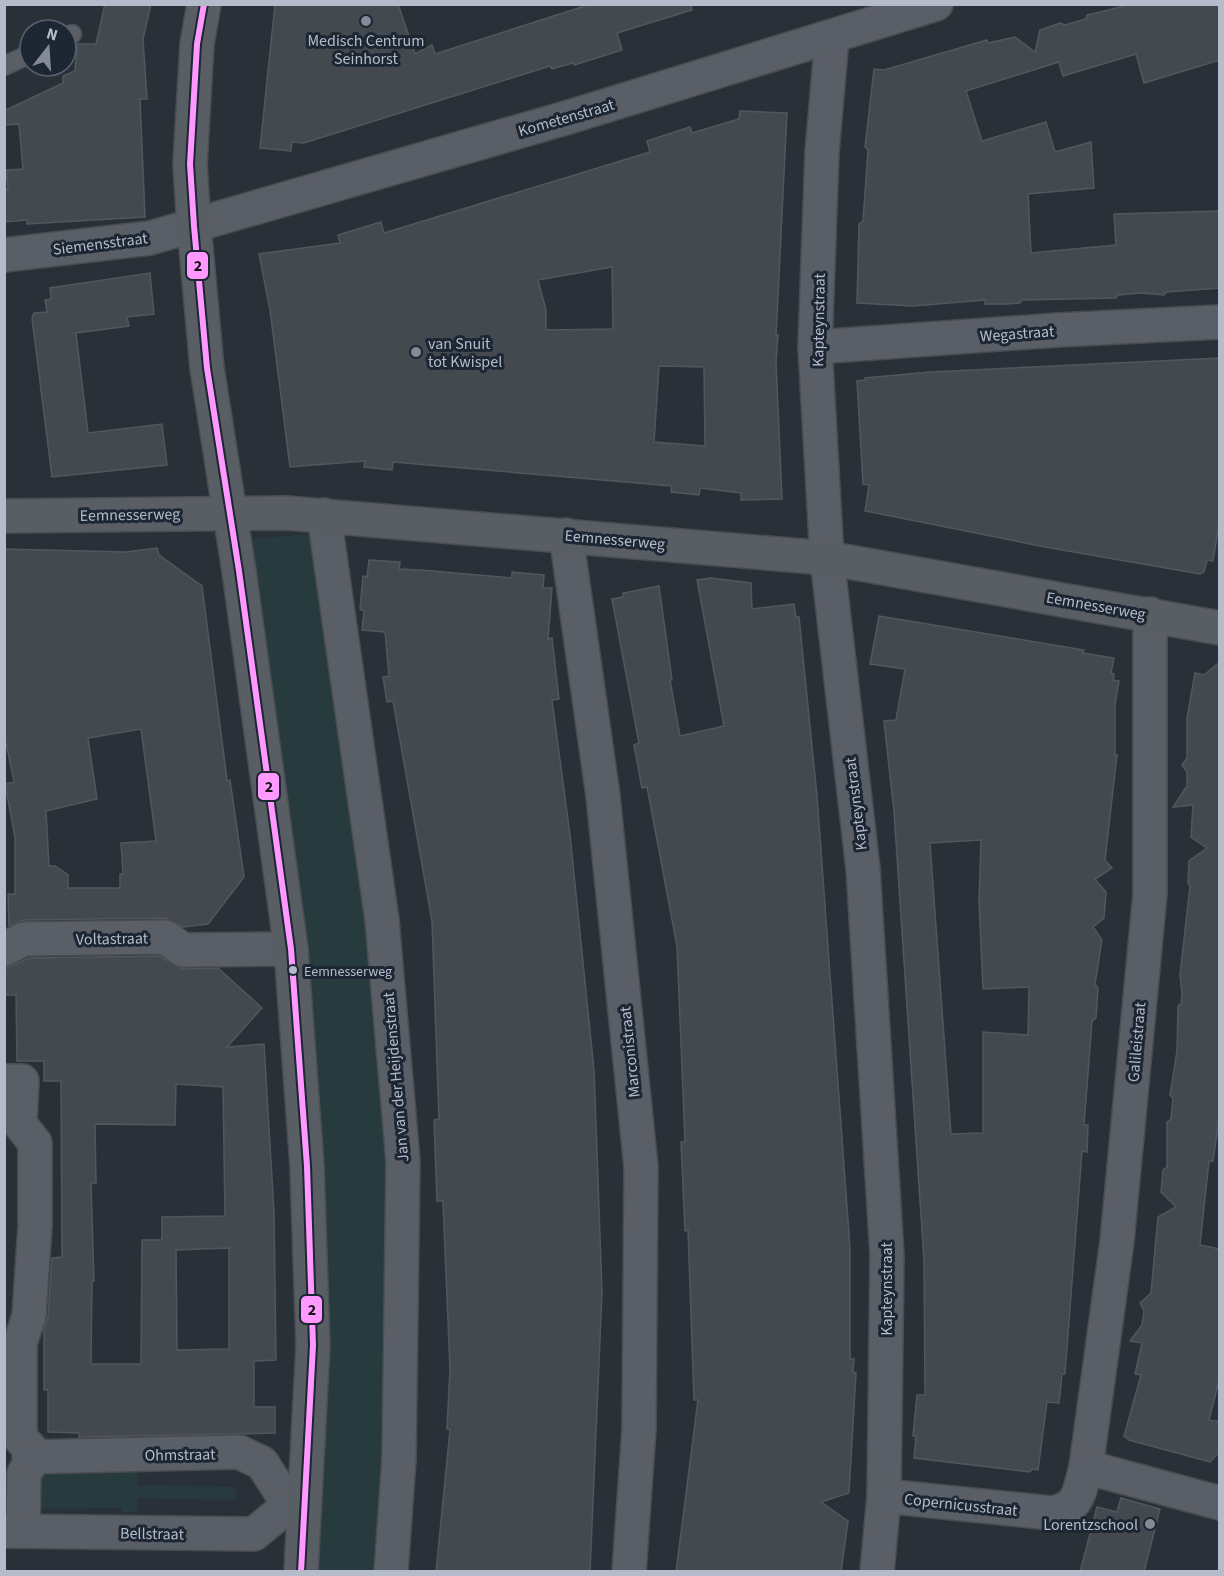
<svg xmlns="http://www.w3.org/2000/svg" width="1224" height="1576" font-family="'Source Sans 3',sans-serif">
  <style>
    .green { fill: #273a3e }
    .building { fill: #444950; stroke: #52575f; stroke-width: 1.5; fill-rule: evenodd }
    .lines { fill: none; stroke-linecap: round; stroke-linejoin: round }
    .lane-casing { stroke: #484c53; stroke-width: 21 }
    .street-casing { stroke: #484c53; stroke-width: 36 }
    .secondary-casing { stroke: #484c53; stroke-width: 36 }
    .lane { stroke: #5a5e66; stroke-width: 18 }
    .street { stroke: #5a5e66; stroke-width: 33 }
    .secondary { stroke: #595d64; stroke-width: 33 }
    .bus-1-casing { stroke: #1d2633; stroke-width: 10 }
    .bus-1 { stroke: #f9f; stroke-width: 6 }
    .poi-dot { fill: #848b96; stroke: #1d2633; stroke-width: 2 }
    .bus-dot { fill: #b4bcc9; stroke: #1d2633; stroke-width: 2 }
    .labels { text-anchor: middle; stroke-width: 6; stroke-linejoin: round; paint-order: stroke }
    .bus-label { font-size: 14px; fill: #b4bcc9; stroke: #1d2633; text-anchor: start }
    .poi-label { font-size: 16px; fill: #b4bcc9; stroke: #1d2633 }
    .street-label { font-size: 16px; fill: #b4bcc9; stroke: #1d2633 }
    .line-badge { stroke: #1d2633; stroke-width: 2 }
    .pale-badge-label { font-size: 16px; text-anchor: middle; font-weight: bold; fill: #111 }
  </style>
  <rect width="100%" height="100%" fill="#2a3038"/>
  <g class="green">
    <polygon points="312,534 377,992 395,1153 381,1571 311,1571 319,1359 247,539"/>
    <polygon points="137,1466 138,1485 236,1487 235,1500 138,1498 137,1511 122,1513 121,1508 33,1509 34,1470"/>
  </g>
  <g class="building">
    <polygon points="105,4 151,4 143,39 147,99 140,99 145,217 27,224 27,220 4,222 4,189 8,189 6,170 23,169 19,124 4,125 4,111 63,83 63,76 75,71 77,44 96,44"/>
    <polygon points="275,4 398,4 415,54 432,45 435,54 591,4 691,4 692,10 617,33 622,50 574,65 573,63 552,69 550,66 304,143 292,142 291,151 260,148"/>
    <polygon points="1133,4 1220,4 1220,60 1144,83 1136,54 1063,76 1059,62 966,91 982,141 1046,122 1055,152 1091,142 1094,188 1028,194 1031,253 1116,245 1114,214 1220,211 1220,288 1166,292 1164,295 1141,293 1118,295 1116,298 1022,300 1020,303 1006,304 985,304 985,300 913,306 857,303 859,224 863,221 868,150 865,147 874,69 884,70 987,40 988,43 1015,37 1035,52 1040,30 1060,23 1065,25 1086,19 1087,15"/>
    <path d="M740,111L787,113L776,336L778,335L776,362L782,499L741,500V493L700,488L699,495L671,492L672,486L393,462L392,470L364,467L365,461L290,467L270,310L259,254L340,243L338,235L381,222L384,233L650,152L647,141L690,127L692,133L739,119ZM612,267L613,329L546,330V310L538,280ZM659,366L704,367L705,446L654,442Z"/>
    <polygon points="150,273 154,314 127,317 129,326 76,333 88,433 162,424 167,465 52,477 32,318 34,313 47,312 45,300 51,299 50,288"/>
    <polygon points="1220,358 1220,518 1213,561 1207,560 1204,572 1200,574 1045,547 865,511 869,485 863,484 857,381 866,380 865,378 930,372"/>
    <path d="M157,548L159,555L202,586L226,772L227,781L230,780L244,877L208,924L183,927L165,918L24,920L9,926L8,894H15V837L5,784L14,782L4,733V549L126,552ZM141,729L156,841L121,843L123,874H120V888H68V875L55,866H49L46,811L97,799L88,738Z"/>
    <polygon points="369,560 400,562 399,569 421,570 512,578 512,572 544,575 543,588 552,588 548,639 552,638 559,699 552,700 570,835 594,1070 602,1292 590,1572 436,1572 450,1430 447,1429 450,1369 443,1201 437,1201 435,1149 434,1120 439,1119 432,921 393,701 387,702 383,677 389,676 385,632 362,630 364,611 360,609 363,576 367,577"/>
    <polygon points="711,578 751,583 752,609 794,604 796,617 799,617 817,796 850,1248 850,1359 854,1359 853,1372 856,1373 849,1493 821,1502 848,1521 841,1572 676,1572 698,1400 694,1400 688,1230 685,1231 681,1142 685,1142 677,946 647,787 642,788 634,745 639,743 612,599 623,597 623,593 659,586 672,680 670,680 680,736 724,726 697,580"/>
    <path d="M879,616L1084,650L1083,653L1114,658L1111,673L1114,674L1113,680L1119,681L1115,705V756L1117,755L1105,860L1112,868L1095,879L1106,892L1104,918L1093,927L1102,940L1095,984L1098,988L1096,1018L1092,1021L1090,1048L1084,1125H1088L1087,1152L1082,1151L1065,1374H1062L1059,1403L1047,1402L1038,1470L1032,1469L1030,1472L914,1458L916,1436H913L917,1395H925L924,1260L894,812L884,721L896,720L905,669L870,664ZM981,840L979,901L983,989L1029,987L1028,1035L983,1032V1133L951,1134L930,843Z"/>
    <polygon points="1220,662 1220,1112 1213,1161 1209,1161 1200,1245 1220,1249 1220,1377 1209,1420 1220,1422 1220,1451 1210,1462 1129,1440 1124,1436 1141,1375 1135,1374 1142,1343 1130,1341 1142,1325 1144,1311 1140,1303 1151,1293 1158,1217 1176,1207 1161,1192 1163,1170 1167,1167 1167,1122 1171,1119 1173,1098 1170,1095 1177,1051 1178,1006 1181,1004 1182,994 1180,975 1190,886 1188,883 1189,861 1207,848 1191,837 1193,805 1173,807 1187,786 1187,772 1182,765 1187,758 1187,718 1195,673 1204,675"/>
    <path d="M159,956L182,969L218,968L262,1008L227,1047L264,1044L274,1212L276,1360L254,1361V1407H275V1433L79,1437V1433L48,1432V1390H44V1330L48,1317L52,1258L62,1257L61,1081H44V1061H17L16,995H4V969L29,958ZM176,1084L223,1087L225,1216L162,1217V1240H142L141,1364H91L92,1281H94L91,1183H96L95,1124L175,1125ZM229,1248V1349L177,1350L176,1250Z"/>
    <polygon points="1121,1498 1160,1509 1144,1572 1080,1572 1097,1507 1117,1512"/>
  </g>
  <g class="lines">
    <g class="lane-casing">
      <g id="lane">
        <polyline points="66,37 72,34"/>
        <polyline points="4,66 30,54"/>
      </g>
    </g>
    <g class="street-casing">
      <g id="street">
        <polyline points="832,38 822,152 815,347 827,558 863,869 887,1255 884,1496 877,1572"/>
        <polyline points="4,255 150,238 569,117 936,4"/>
        <polyline points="815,347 1058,330 1220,322"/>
        <polyline points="324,515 382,920 403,1161 399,1459 391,1572"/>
        <polyline points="566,535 603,796 641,1167 639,1429 629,1572"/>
        <polyline points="4,949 24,939 165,937 183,950 291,949"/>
        <polyline points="4,1081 22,1081 20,1124 35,1143 35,1226 29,1316 20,1343 20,1438 30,1448 29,1466 24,1473 23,1531"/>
        <polyline points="29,1457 239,1452 262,1463 289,1505"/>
        <polyline points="1086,1467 1117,1241 1150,894 1150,614"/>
        <path d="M884,1496L1051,1513C1080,1509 1079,1491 1086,1467L1220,1503"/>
        <polyline points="4,1531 254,1534 289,1505"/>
      </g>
    </g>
    <g class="secondary-casing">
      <g id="secondary">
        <polyline points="204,4 197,44 190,164 194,226 207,368 239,571 291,949 307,1166 313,1345 301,1572"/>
        <polyline points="4,516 287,513 827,558 1220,628"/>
      </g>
    </g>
    <use href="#lane" class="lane"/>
    <use href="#street" class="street"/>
    <use href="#secondary" class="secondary"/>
    <g class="bus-1-casing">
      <polyline id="bus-1" points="204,4 197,44 190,164 194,226 207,368 239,571 291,949 307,1166 313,1345 301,1572"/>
    </g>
    <use href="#bus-1" class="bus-1"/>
  </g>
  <g class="poi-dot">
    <circle cx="366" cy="21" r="6"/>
    <circle cx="416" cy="352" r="6"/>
    <circle cx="1150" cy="1524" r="6"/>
  </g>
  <circle class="bus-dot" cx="293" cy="970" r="5"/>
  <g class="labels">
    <g class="bus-label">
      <text x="304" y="976">Eemnesserweg</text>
    </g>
    <g class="poi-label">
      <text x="366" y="46">Medisch Centrum<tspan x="366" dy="18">Seinhorst</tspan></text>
      <text x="428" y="349" text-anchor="start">van Snuit<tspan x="428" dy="18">tot Kwispel</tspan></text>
      <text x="1138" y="1530" text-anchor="end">Lorentzschool</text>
    </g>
    <g class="street-label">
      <text transform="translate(566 117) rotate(-16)" y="6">Kometenstraat</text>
      <text transform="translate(100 243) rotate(-7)" y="6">Siemensstraat</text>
      <text transform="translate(818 320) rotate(-89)" y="6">Kapteynstraat</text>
      <text transform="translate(1017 333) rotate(-4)" y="6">Wegastraat</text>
      <text transform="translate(130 514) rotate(-1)" y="6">Eemnesserweg</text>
      <text transform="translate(615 539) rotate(5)" y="6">Eemnesserweg</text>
      <text transform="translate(1096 605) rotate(10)" y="6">Eemnesserweg</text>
      <text transform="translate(855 804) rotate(-97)" y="6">Kapteynstraat</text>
      <text transform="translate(112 938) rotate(-1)" y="6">Voltastraat</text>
      <text transform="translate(1136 1042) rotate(-85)" y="6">Galileistraat</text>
      <text transform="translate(629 1052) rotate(-96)" y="6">Marconistraat</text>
      <text transform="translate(395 1077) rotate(-95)" y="6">Jan van der Heijdenstraat</text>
      <text transform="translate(886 1289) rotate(-90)" y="6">Kapteynstraat</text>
      <text transform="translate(180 1454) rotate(-1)" y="6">Ohmstraat</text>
      <text transform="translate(961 1504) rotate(6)" y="6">Copernicusstraat</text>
      <text transform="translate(152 1533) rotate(1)" y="6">Bellstraat</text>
    </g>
  </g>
  <g class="line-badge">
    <rect x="186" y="251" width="23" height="29" rx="6" fill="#f9f"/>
    <rect x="257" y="772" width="23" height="29" rx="6" fill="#f9f"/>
    <rect x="300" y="1295" width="23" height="29" rx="6" fill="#f9f"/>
  </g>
  <g class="pale-badge-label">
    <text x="198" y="271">2</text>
    <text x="269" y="792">2</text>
    <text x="312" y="1315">2</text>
  </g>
  <rect width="1224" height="1576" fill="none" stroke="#b4bcc9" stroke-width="12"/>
  <g transform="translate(48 48) rotate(17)"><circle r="28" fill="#1d2633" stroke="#59626f" stroke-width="1.5"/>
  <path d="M0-4.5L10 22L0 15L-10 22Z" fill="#848b96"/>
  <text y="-9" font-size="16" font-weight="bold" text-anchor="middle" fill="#b4bcc9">N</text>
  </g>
</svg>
